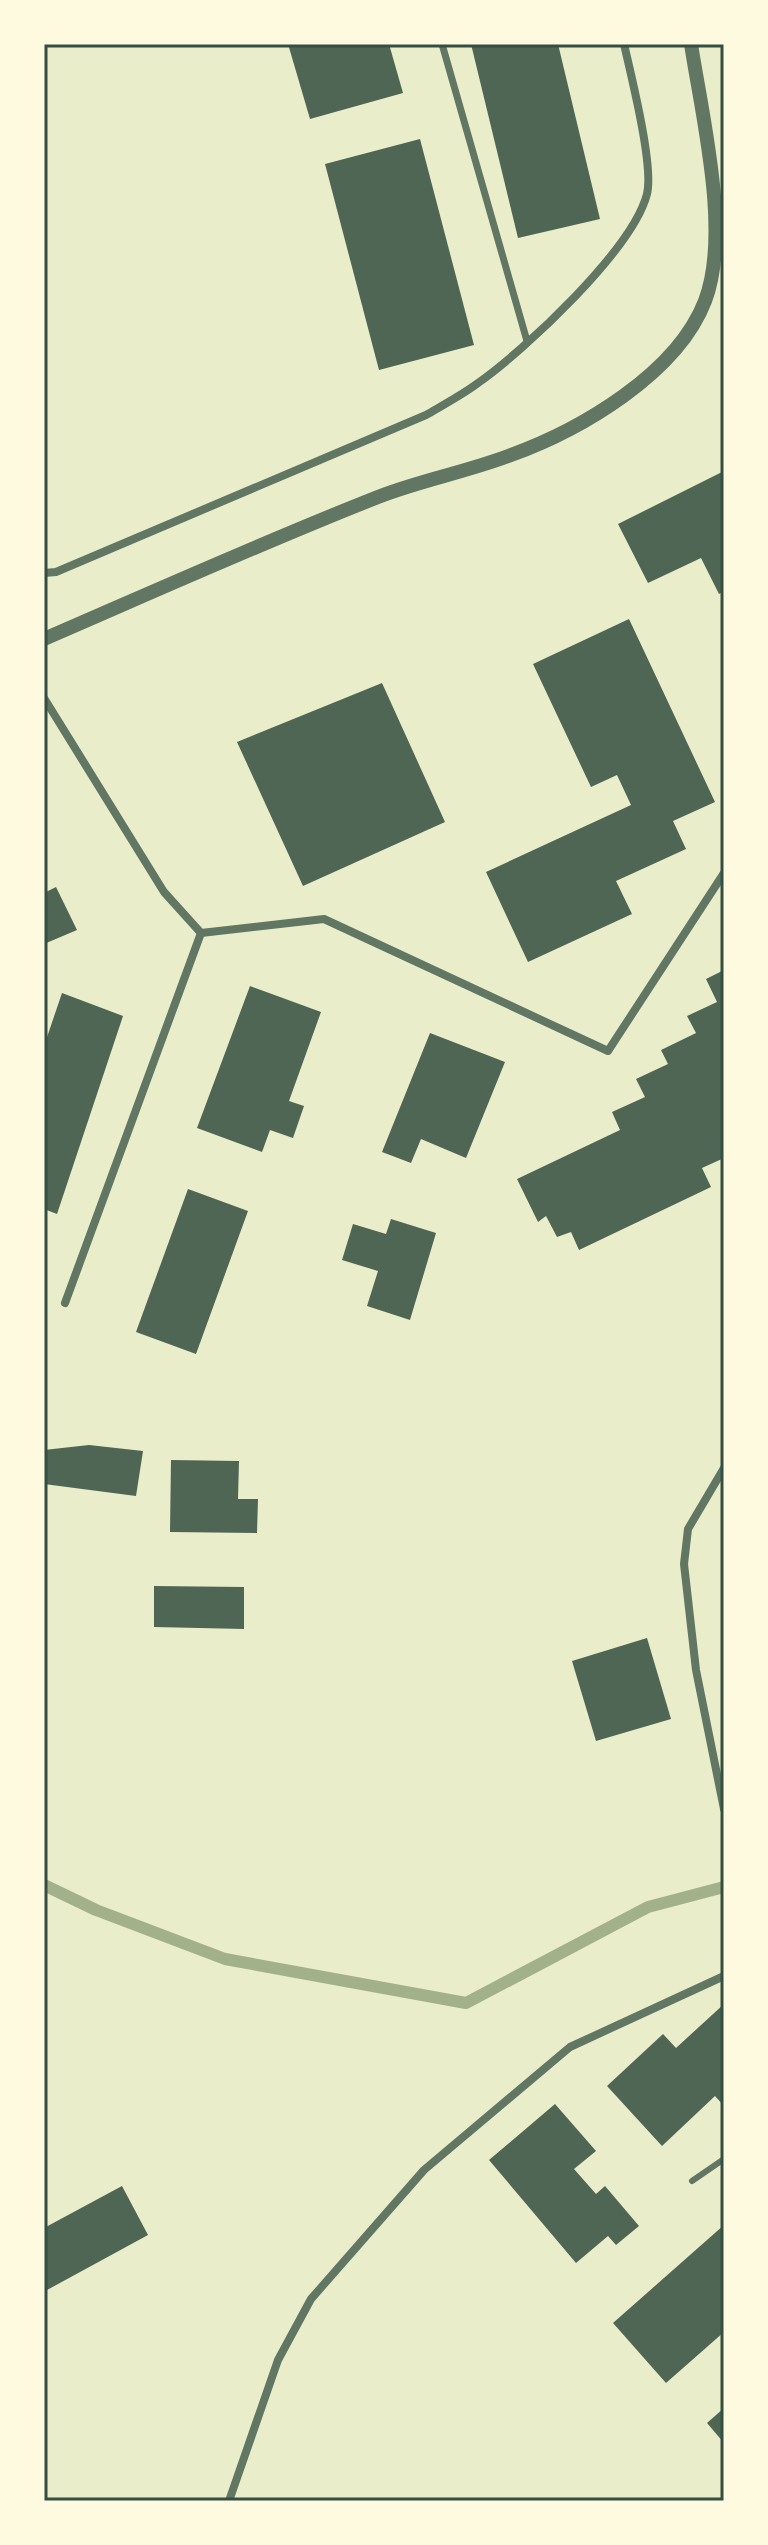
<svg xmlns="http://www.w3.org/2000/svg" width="768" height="2545" font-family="'Source Sans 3',sans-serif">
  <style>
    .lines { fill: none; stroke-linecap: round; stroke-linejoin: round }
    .stream { stroke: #a3b18a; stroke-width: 12 }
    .building { fill: #4f6655 }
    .service { stroke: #617663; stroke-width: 6 }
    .pedestrian { stroke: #617663; stroke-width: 7 }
    .minor { stroke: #617663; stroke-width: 8 }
    .tertiary { stroke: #617663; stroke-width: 14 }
    .neatline { fill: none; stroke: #344e41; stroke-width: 3 }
  </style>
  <rect width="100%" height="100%" fill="#e9edc9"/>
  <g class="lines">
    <polyline class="stream" points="44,1885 96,1910 225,1959 466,2003 648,1907 724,1887"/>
  </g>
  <g class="building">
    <polygon points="288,44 389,44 403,93 310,119"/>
    <polygon points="471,44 558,44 600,219 518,238"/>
    <polygon points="420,139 474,345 379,370 325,164"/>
    <polygon points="724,471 724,591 719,594 701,558 648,583 618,524"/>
    <polygon points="629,619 715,802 673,821 686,849 616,881 632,914 528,962 486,872 631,805 617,775 591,787 533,664"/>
    <polygon points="382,683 445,822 303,886 237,742"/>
    <polygon points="56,887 77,930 44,944 44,893"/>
    <polygon points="724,970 724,1133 721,1134 724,1158 702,1168 711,1187 579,1250 571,1232 557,1237 546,1216 538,1222 517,1179 620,1130 612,1112 645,1097 636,1079 668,1064 661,1050 696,1033 687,1016 717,1002 706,979"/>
    <polygon points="250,986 321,1012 289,1101 304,1106 293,1138 270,1130 262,1152 197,1128"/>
    <polygon points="62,993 123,1016 57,1214 44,1209 44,1046"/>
    <polygon points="430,1033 505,1062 466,1158 421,1139 411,1163 382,1152"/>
    <polygon points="188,1189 248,1211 196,1354 136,1332"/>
    <polygon points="391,1219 436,1233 410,1320 367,1306 378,1271 342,1260 353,1224 386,1234"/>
    <polygon points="89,1445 143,1451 136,1496 44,1484 44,1450"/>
    <polygon points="171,1460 239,1461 238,1499 258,1499 257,1533 170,1532"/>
    <polygon points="154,1586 244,1587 244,1629 154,1627"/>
    <polygon points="647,1638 671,1719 596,1741 572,1661"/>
    <polygon points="724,2004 724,2106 715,2096 662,2146 607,2086 663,2034 676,2048"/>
    <polygon points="555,2104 596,2151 574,2169 596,2194 605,2186 639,2226 616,2245 608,2236 576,2263 489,2160"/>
    <polygon points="122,2186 148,2235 47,2290 44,2285 44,2228"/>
    <polygon points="724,2225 724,2332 666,2383 613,2323"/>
    <polygon points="724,2408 724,2443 707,2423"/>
  </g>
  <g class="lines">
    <polyline class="service" points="692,2181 724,2159"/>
    <polyline class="pedestrian" points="442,44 527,341"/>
    <g class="minor">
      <path d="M44,573L56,572L426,415C443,405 462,395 478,383C525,350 633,249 647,194C654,166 631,75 624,44"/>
      <polyline points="44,698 164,892 201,933"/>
      <polyline points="201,933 324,919 608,1051 724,873"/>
      <polyline points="65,1303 201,933"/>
      <polyline points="724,1468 688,1529 684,1564 696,1670 724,1809"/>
      <polyline points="229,2501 278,2360 311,2299 424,2170 570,2047 724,1976"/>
    </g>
    <path class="tertiary" d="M44,639C155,591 266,541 378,497C421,480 467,472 511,455C580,430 677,374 705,301C731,233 702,116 691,44"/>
  </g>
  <rect width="768" height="2545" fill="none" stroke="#fefae0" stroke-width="92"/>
  <rect x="46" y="46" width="676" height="2453" class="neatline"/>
</svg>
